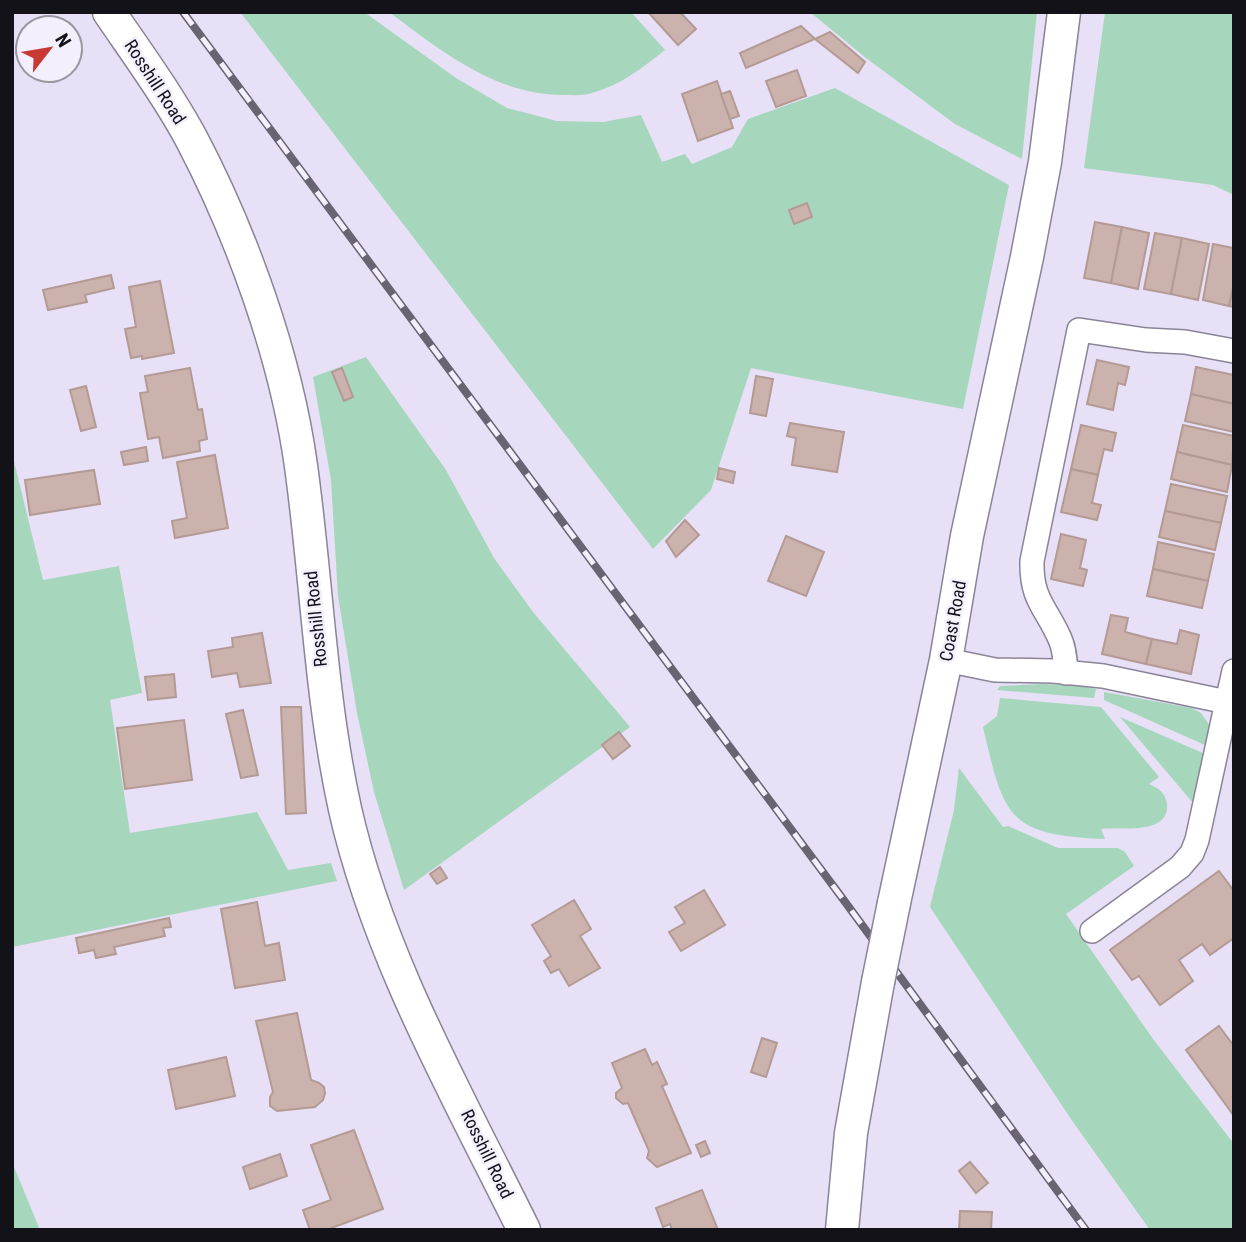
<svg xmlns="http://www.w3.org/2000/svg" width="1246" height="1242" font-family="'Roboto Condensed',sans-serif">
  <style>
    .green { fill: #a6d7bd }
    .building { fill: #cbb2ac; stroke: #b39a95; stroke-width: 2 }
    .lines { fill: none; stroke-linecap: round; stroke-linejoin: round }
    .street-casing { stroke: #8a8498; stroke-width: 26 }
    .secondary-casing { stroke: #8a8498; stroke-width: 35 }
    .street { stroke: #fff; stroke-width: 23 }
    .secondary { stroke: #fff; stroke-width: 32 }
    .rail-casing { stroke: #686471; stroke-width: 8 }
    .rail { stroke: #f3effc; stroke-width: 5; stroke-dasharray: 16; stroke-linecap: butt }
    .secondary-bridge-casing { stroke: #8a8498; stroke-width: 35; stroke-linecap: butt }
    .secondary-bridge { stroke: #fff; stroke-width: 32 }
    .labels { text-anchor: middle; stroke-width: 5; stroke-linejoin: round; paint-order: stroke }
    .street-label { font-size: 18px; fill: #141219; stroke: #f3effc }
  </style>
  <rect width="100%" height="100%" fill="#e7e0f6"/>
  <g class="green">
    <polygon points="240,12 364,12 456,78 507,108 557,121 603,122 641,115 662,162 685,154 692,164 732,147 748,119 835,88 1009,185 963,409 751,368 711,490 653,549"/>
    <path d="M389,12H631L665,50C642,68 621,85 592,93C584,96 574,95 565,95C497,96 441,51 389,12Z"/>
    <polygon points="810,12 1037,12 1022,159 955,124 866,58"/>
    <polygon points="1105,12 1234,12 1234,195 1213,185 1084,168"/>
    <polygon points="366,357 446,470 494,558 533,612 630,727 404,890 374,792 357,713 338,596 331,480 313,377"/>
    <polygon points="12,453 43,580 119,566 142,693 110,700 130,833 257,812 288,870 331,863 337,881 12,947"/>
    <polygon points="1044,684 1081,686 1096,689 1094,698 997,690 1000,686"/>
    <polygon points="1104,692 1192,708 1201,713 1210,726 1207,746 1104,700"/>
    <path d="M1000,698L1101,707L1159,777L1149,784C1159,789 1165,792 1167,804C1170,835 1121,827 1101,829L1105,839C1006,835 1004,816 983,727L997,716Z"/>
    <polygon points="1120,717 1205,754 1194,804"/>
    <polygon points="959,768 1003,827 1008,826 1058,848 1118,848 1125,852 1134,866 1066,914 1153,1039 1234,1144 1234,1230 1150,1230 1073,1122 930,907 954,810"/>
    <polygon points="12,1162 40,1230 12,1230"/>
  </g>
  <g class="building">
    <polygon points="648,12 680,12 696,29 678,45"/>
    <polygon points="801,26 815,39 746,68 740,53"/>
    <polygon points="830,32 865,62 858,73 815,39"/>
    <polygon points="797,70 806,96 776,107 766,81"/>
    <polygon points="717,81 733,128 698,141 682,94"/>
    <polygon points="730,91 739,116 730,119 721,94"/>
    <polygon points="807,203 812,217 794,224 789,210"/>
    <polygon points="1095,222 1122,227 1111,283 1084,278"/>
    <polygon points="1122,227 1149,233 1138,289 1111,283"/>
    <polygon points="1155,233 1182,238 1171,294 1144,289"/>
    <polygon points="1182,238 1209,244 1198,300 1171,294"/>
    <polygon points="1213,244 1234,248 1234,284 1229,306 1203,300"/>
    <polygon points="111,275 114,288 85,295 87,302 48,310 43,290"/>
    <polygon points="160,281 174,353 142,359 142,356 131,358 125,329 136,327 129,287"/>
    <polygon points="1234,284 1234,307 1229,306"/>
    <polygon points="1097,360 1129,367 1125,385 1118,383 1113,410 1087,404"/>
    <polygon points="1196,367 1234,375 1234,404 1191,394"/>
    <polygon points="190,368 198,410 202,409 207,439 199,441 200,451 163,458 159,437 148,439 140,393 148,392 145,376"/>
    <polygon points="342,368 353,397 344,401 332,372"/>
    <polygon points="756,376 773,379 766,416 750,413"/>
    <polygon points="86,386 96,427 81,431 70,390"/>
    <polygon points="1191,394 1234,404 1234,432 1185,421"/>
    <polygon points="790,423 844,432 837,472 792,465 796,438 787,436"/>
    <polygon points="1081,425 1116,433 1112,451 1104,449 1098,475 1071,469"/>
    <polygon points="1183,425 1234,436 1232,465 1177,452"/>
    <polygon points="146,447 148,461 124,465 121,452"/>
    <polygon points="1177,452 1232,465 1227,492 1171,479"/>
    <polygon points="215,455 228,528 175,538 172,521 187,518 177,462"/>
    <polygon points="719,468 735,472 733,483 717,479"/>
    <polygon points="1071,469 1098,475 1092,503 1101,505 1097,520 1061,512"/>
    <polygon points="94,470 100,504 30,515 25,480"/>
    <polygon points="1171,484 1227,496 1221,523 1165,511"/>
    <polygon points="1165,511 1221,523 1215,550 1159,537"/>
    <polygon points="685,520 699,535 676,557 666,541"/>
    <polygon points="1061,534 1086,540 1080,568 1087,570 1083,586 1051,579"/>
    <polygon points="786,536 824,552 806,596 768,581"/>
    <polygon points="1158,542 1214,554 1208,581 1153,569"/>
    <polygon points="1153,569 1208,581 1202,608 1147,596"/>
    <polygon points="1111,615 1128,618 1125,632 1152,639 1146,664 1102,654"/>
    <polygon points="1180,630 1199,635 1191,674 1146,664 1152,639 1177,644"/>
    <polygon points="262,633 271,683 240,687 237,673 212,677 208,651 233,647 232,638"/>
    <polygon points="174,674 176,697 148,700 145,677"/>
    <polygon points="281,707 301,707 306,813 286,814"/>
    <polygon points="243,710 258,775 241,778 226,714"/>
    <polygon points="184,720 192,780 125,789 117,728"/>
    <polygon points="619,732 630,746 613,759 602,745"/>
    <polygon points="440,867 447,878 437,884 430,874"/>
    <polygon points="1219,871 1234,891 1234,938 1210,955 1202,944 1179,960 1193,981 1160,1005 1139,976 1132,980 1110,950"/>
    <polygon points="704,890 725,925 681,951 669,932 685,923 675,907"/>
    <polygon points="574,900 591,929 580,936 600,968 569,986 559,969 551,973 544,961 551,956 532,925"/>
    <polygon points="257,902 265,946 279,943 285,980 235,988 221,909"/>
    <polygon points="169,918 171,927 163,928 165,936 114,947 116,954 96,958 94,950 79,953 76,938"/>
    <polygon points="297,1013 311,1080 319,1083 324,1087 325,1093 323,1100 315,1107 277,1111 270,1106 270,1097 273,1092 256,1021"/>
    <polygon points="1219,1026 1234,1046 1234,1116 1186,1050"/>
    <polygon points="762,1038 777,1043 766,1077 751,1072"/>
    <polygon points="645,1049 652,1065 657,1062 667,1084 662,1086 691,1153 657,1167 647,1158 649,1151 628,1103 623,1104 616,1098 616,1093 622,1088 612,1063"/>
    <polygon points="226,1057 235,1096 176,1109 168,1070"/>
    <polygon points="354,1130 383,1209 326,1230 310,1230 303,1210 331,1200 311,1145"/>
    <polygon points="705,1141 710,1153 701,1157 696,1145"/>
    <polygon points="280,1154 287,1176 250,1189 243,1167"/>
    <polygon points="970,1162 988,1183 976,1193 959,1171"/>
    <polygon points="702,1190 718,1230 672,1230 670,1224 663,1227 656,1208"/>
    <polygon points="960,1211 992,1212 991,1230 959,1230"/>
  </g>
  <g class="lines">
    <g class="street-casing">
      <g id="street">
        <polyline points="946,660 995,670 1053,671 1103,676 1227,702 1197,840 1192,853 1180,867 1092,931"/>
        <path d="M1066,673C1065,661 1065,650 1060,639C1046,607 1031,600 1032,561L1079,330L1146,340L1185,342L1234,351"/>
        <polyline points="1227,702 1234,671"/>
      </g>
    </g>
    <g class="secondary-casing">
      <g id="secondary">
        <path d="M109,12C137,53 167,94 191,138C242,235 286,357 301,466C317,581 320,695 345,809C378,956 458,1096 524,1230"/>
        <polyline points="894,903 946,660 967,536 1027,257 1045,162 1064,12"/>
        <polyline points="842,1230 851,1133 878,982"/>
      </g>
    </g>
    <use href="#street" class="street"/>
    <use href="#secondary" class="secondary"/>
    <g class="rail-casing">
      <polyline id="rail" points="183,12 840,895 1086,1230"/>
    </g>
    <use href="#rail" class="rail"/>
    <g class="secondary-bridge-casing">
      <polyline id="secondary-bridge" points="878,982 894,903"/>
    </g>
    <use href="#secondary-bridge" class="secondary-bridge"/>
  </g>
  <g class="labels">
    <g class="street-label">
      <text transform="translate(155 82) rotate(57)" y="6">Rosshill Road</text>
      <text transform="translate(316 619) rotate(-96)" y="6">Rosshill Road</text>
      <text transform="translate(953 621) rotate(-80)" y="6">Coast Road</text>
      <text transform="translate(487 1154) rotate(64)" y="6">Rosshill Road</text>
    </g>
  </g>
  <rect width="1246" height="1242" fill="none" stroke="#141219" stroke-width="28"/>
  <g transform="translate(49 49) rotate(59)"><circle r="33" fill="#f3effc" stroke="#9a97a1" stroke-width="2"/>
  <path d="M0-5L12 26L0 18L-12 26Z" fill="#c73932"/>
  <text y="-10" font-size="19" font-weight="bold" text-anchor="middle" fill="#141219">N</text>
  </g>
</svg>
